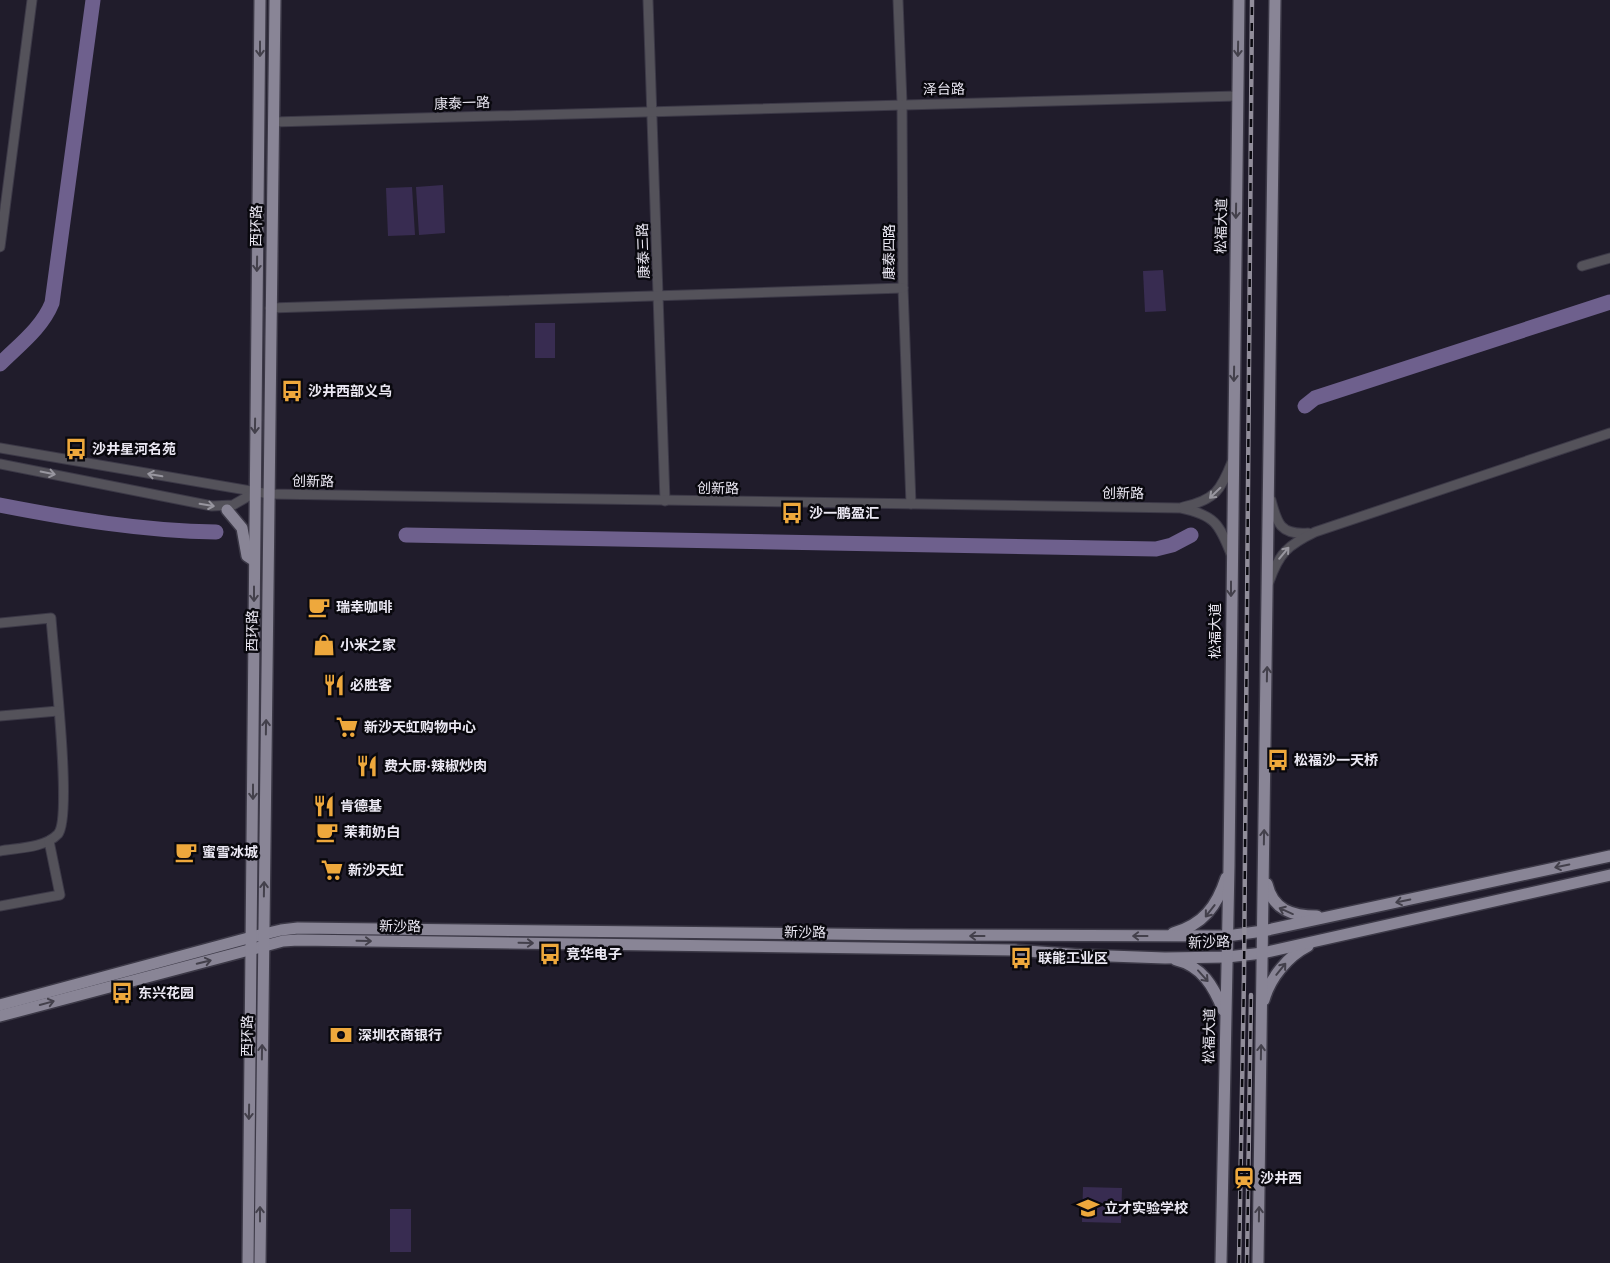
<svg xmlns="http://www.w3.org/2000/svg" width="1610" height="1263" font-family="'IBM Plex Sans','Noto Sans SC',sans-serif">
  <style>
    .green { fill: #382c51 }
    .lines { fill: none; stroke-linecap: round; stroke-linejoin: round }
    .river { stroke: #6e608d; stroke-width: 15 }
    .minor-casing { stroke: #3c3947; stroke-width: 11 }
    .major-casing { stroke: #3c3947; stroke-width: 14 }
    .minor { stroke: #54525a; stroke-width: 9 }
    .major { stroke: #898596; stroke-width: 11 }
    .rail-casing { stroke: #918d9a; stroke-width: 4.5 }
    .rail { stroke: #09080e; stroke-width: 2.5; stroke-dasharray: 8; stroke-linecap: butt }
    .oneway { stroke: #43404b }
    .oneway2 { stroke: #98969f }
    .labels { text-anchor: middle; stroke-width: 5; stroke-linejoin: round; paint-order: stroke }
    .street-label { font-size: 14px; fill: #ebe8f3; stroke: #09080e }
    .poi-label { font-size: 14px; font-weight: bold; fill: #ebe8f3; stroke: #09080e; text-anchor: start }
  </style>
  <rect width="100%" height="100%" fill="#201c2b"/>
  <g class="green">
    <polygon points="443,185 445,233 419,235 416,187"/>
    <polygon points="412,187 415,235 388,236 386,188"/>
    <polygon points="1163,270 1166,311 1145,312 1143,271"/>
    <rect x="535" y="323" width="20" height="35"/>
    <polygon points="1083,1187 1122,1188 1121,1223 1082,1222"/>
    <rect x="390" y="1209" width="21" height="43"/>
  </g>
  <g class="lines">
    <g class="river">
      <path d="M0,364C19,345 42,328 52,303L93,0"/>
      <polyline points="1305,406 1315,398 1610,302"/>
      <path d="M0,505C72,519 143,531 216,532"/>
      <polyline points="406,535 1156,549 1172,545 1191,535"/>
    </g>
    <g class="minor-casing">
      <g id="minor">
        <polyline points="648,0 665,501"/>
        <polyline points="898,0 902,103 903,288 911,504"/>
        <polyline points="273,122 1237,96"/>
        <polyline points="0,247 32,0"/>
        <polyline points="1582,266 1610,258"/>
        <polyline points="270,308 903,288"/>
        <path d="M0,448L269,494L1181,508C1214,515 1219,523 1231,554"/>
        <polyline points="0,464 212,506 233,505 254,493"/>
        <path d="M1271,500C1277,523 1280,535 1308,533"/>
        <path d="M1183,507C1215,500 1221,490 1232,462"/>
        <path d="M1269,582C1279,553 1288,545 1315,532L1610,433"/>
        <path d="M0,623L51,618C53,650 73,817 58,834C45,848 17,848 0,851"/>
        <polyline points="0,716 58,711"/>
        <polyline points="0,906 60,895 49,841"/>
      </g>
    </g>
    <g class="major-casing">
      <g id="major">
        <polyline points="227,510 242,528 247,556 253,560"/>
        <path d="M1267,884C1273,910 1292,916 1317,916"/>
        <path d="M1173,933C1203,925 1217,906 1226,878"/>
        <path d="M1176,960C1202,966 1214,987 1223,1010"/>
        <path d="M1264,1000C1270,978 1288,956 1308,946"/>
        <polyline points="0,1005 252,937 281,930 298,928 910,935 1227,936 1263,931 1610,856"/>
        <polyline points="0,1016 283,941 298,940 1014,950 1082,955 1165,958 1227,957 1263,953 1610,875"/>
        <polyline points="248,1263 260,0"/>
        <polyline points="260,1263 275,0"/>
        <polyline points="1221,1263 1229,866 1239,0"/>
        <polyline points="1258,1263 1275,0"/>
      </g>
    </g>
    <use href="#minor" class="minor"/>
    <use href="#major" class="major"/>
    <g class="rail-casing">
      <g id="rail">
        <polyline points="1239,1263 1244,976 1252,0"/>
        <polyline points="1247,1263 1251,995"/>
      </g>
    </g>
    <use href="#rail" class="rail"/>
  </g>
  <defs><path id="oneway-shaft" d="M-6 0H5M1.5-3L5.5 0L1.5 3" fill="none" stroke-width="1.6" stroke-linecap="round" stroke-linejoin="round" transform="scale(1.25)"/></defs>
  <g class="oneway">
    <use href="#oneway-shaft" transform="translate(260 49) rotate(90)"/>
    <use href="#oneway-shaft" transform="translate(1238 49) rotate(91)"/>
    <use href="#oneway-shaft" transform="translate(1236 211) rotate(91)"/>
    <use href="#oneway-shaft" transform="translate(257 264) rotate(91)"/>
    <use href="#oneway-shaft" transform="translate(1234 374) rotate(91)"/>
    <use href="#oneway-shaft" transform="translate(255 426) rotate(91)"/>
    <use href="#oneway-shaft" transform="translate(1231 589) rotate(90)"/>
    <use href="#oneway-shaft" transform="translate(254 594) rotate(90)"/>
    <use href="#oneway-shaft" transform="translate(1267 674) rotate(-89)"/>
    <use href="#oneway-shaft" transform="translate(266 727) rotate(-89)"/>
    <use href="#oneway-shaft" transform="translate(253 792) rotate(90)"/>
    <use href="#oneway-shaft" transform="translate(1264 837) rotate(-89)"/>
    <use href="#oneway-shaft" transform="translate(1562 866) rotate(168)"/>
    <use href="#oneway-shaft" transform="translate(264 889) rotate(-89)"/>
    <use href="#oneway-shaft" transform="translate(1403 901) rotate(168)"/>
    <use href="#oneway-shaft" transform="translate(1210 911) rotate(128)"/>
    <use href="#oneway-shaft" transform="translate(1286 911) rotate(-156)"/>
    <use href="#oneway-shaft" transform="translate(977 936) rotate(-180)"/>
    <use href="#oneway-shaft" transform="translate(1140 936) rotate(-180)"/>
    <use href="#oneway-shaft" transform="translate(364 941) rotate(1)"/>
    <use href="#oneway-shaft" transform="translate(526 943) rotate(1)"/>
    <use href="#oneway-shaft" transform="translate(204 962) rotate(-14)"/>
    <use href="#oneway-shaft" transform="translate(1281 969) rotate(-51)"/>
    <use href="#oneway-shaft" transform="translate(1203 976) rotate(48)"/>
    <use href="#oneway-shaft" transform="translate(47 1003) rotate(-15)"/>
    <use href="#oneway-shaft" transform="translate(262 1052) rotate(-89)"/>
    <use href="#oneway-shaft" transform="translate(1261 1052) rotate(-89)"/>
    <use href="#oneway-shaft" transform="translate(249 1112) rotate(91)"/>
    <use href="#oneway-shaft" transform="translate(260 1214) rotate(-90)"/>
    <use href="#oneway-shaft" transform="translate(1259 1214) rotate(-89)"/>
  </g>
  <g class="oneway2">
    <use href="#oneway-shaft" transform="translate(48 473) rotate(11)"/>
    <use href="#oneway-shaft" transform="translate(155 475) rotate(-170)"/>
    <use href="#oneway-shaft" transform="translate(1215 493) rotate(136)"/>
    <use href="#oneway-shaft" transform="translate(207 505) rotate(9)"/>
    <use href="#oneway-shaft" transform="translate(1284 553) rotate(-50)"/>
  </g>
  <defs>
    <g id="bus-bare" transform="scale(1.725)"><path d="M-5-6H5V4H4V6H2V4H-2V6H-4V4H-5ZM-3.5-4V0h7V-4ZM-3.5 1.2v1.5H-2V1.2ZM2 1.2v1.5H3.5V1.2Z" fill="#eea83c" stroke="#09080e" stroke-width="2.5" paint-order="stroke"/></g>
    <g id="cafe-bare" transform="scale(1.725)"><path d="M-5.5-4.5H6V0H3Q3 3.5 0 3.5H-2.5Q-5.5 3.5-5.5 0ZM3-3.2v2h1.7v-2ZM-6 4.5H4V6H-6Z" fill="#eea83c" stroke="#09080e" stroke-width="2.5" paint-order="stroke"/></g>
    <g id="shop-bare" transform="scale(1.725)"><path d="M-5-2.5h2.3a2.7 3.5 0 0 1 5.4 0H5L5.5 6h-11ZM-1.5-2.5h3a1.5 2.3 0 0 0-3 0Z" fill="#eea83c" stroke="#09080e" stroke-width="2.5" paint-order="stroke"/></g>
    <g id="restaurant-bare" transform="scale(1.725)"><path d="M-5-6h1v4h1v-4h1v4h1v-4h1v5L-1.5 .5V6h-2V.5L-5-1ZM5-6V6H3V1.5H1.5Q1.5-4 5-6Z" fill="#eea83c" stroke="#09080e" stroke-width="2.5" paint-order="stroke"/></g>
    <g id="supermarket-bare" transform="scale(1.725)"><path d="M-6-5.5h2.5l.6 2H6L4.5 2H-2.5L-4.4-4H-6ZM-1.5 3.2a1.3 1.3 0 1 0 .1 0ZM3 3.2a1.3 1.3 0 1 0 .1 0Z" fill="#eea83c" stroke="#09080e" stroke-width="2.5" paint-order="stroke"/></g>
    <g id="bank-bare" transform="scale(1.725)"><path d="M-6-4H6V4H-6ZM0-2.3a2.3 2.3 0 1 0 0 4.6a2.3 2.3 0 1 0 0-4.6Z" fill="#eea83c" stroke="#09080e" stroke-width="2.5" paint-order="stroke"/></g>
    <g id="station-bare" transform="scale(1.725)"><path d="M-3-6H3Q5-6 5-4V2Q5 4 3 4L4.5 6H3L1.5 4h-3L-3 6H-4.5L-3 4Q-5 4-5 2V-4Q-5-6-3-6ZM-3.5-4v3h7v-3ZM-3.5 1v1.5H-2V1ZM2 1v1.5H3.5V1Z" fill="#eea83c" stroke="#09080e" stroke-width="2.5" paint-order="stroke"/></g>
    <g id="school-bare" transform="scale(1.725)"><path d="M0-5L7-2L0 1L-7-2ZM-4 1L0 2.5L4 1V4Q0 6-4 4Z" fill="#eea83c" stroke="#09080e" stroke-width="2.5" paint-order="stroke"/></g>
  </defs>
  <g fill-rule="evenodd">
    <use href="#bus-bare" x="292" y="391"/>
    <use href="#bus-bare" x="76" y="449"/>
    <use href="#bus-bare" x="792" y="513"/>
    <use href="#cafe-bare" x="319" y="607"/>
    <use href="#shop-bare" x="324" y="645"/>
    <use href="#restaurant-bare" x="334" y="685"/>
    <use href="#supermarket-bare" x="347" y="727"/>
    <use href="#bus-bare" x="1278" y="760"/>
    <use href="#restaurant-bare" x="367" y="766"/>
    <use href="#restaurant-bare" x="324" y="806"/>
    <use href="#cafe-bare" x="327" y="832"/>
    <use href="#cafe-bare" x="186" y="852"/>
    <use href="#supermarket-bare" x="332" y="870"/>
    <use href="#bus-bare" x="550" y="954"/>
    <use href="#bus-bare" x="1021" y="958"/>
    <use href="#bus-bare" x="122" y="993"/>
    <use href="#bank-bare" x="341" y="1035"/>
    <use href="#station-bare" x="1244" y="1178"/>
    <use href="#school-bare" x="1088" y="1208"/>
  </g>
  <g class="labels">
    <g class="street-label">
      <text transform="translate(944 89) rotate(-1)" y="5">泽台路</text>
      <text transform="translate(462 103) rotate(-2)" y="5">康泰一路</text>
      <text transform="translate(256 226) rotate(-89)" y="5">西环路</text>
      <text transform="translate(1221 226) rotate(-89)" y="5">松福大道</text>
      <text transform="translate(643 251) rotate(-92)" y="5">康泰三路</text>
      <text transform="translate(889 252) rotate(-90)" y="5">康泰四路</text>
      <text transform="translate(313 481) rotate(1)" y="5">创新路</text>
      <text transform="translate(718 488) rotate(1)" y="5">创新路</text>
      <text transform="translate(1123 493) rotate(1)" y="5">创新路</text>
      <text transform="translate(252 631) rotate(-89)" y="5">西环路</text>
      <text transform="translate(1215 631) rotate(-90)" y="5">松福大道</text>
      <text transform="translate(400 926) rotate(1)" y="5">新沙路</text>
      <text transform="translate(805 932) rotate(1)" y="5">新沙路</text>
      <text transform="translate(1209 942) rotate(-2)" y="5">新沙路</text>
      <text transform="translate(247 1036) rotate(-89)" y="5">西环路</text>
      <text transform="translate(1209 1036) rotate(-89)" y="5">松福大道</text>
    </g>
    <g class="poi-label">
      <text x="308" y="396">沙井西部义乌</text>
      <text x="92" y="454">沙井星河名苑</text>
      <text x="809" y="518">沙一鹏盈汇</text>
      <text x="336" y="612">瑞幸咖啡</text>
      <text x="340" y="650">小米之家</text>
      <text x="350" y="690">必胜客</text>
      <text x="364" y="732">新沙天虹购物中心</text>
      <text x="1294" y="765">松福沙一天桥</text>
      <text x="384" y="771">费大厨·辣椒炒肉</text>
      <text x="340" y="811">肯德基</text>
      <text x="344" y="837">茉莉奶白</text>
      <text x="202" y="857">蜜雪冰城</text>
      <text x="348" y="875">新沙天虹</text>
      <text x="566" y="959">竞华电子</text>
      <text x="1038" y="963">联能工业区</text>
      <text x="138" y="998">东兴花园</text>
      <text x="358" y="1040">深圳农商银行</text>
      <text x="1260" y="1183">沙井西</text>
      <text x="1104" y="1213">立才实验学校</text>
    </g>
  </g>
</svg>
